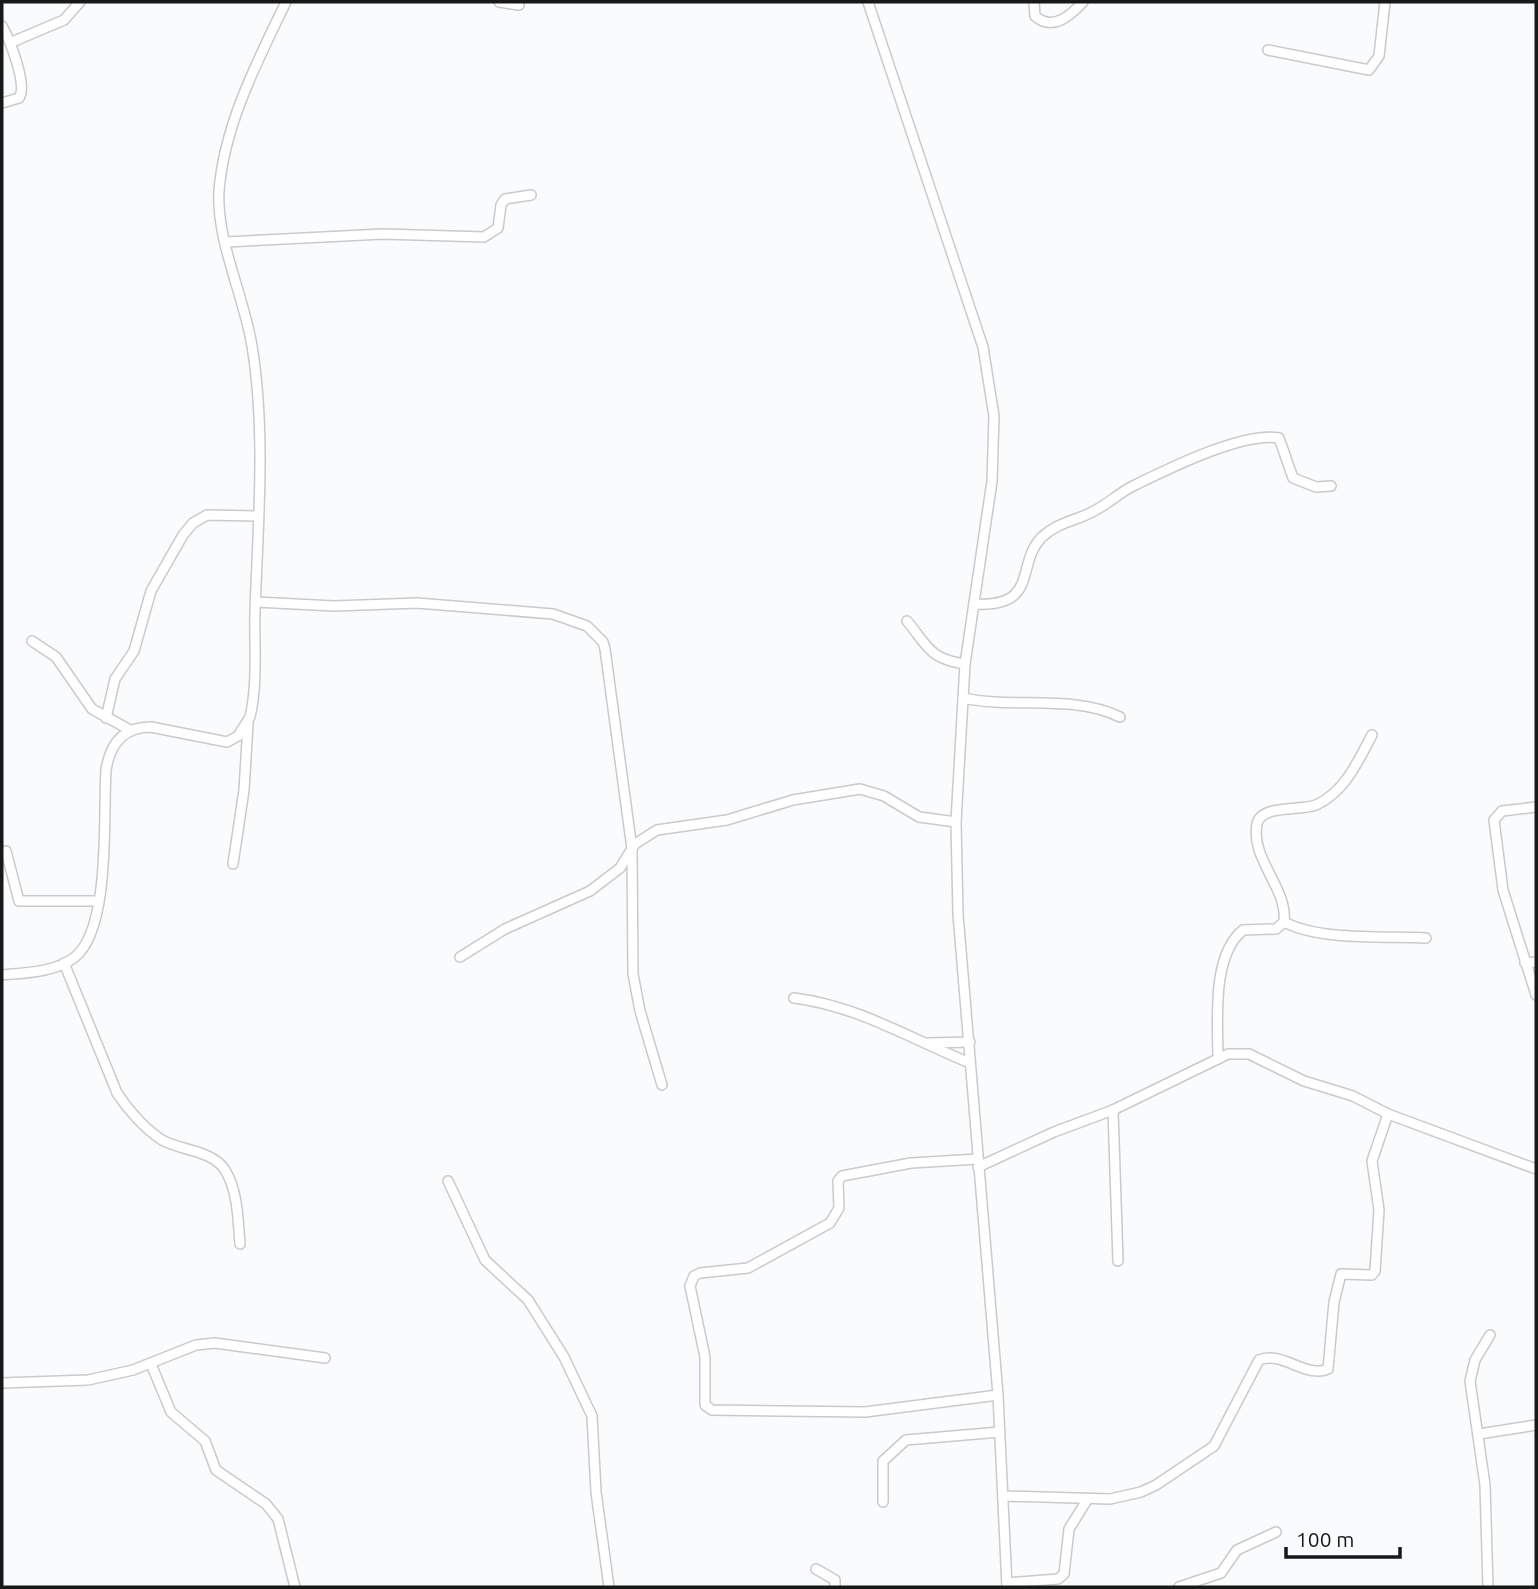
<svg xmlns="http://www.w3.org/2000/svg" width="1538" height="1589" font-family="Ubuntu,sans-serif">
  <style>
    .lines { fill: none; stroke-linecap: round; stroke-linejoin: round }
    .minor-casing { stroke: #cacacb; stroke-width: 12 }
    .minor { stroke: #fff; stroke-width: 9 }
  </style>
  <rect width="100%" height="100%" fill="#fafbfc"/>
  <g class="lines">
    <g class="minor-casing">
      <g id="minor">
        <polyline points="499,2 519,5"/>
        <polyline points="868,2 983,347 994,416 992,481 965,664 956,822 958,914 998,1395 1007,1587"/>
        <path d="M1034,2L1035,16C1053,32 1071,15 1083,2"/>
        <path d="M2,26C9,38 28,85 19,98L2,103"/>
        <polyline points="12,42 64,20 80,2"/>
        <polyline points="1268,50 1369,70 1379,56 1385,2"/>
        <polyline points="226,242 383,234 484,237 498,228 501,205 505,199 531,195"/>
        <polyline points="256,602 334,606 417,603 553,614 587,626 603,642 605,649 632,849 633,974 640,1011 662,1085"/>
        <path d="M974,604C1040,608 1015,564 1042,537C1058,522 1076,521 1094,511C1108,504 1120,492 1135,485C1168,469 1244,431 1279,438L1293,478L1316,487L1331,486"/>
        <path d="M907,621C928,646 929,659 965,664"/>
        <polyline points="32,641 56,657 92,709 130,730"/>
        <path d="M963,698C1014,709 1073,694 1120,717"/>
        <polyline points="106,718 115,679 134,651 151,591 183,535 193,523 207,515 258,516"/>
        <polyline points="1536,807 1502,811 1494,820 1503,890 1536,995"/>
        <polyline points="6,851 19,901 98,901"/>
        <polyline points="233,864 244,790 248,724"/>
        <path d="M1284,922C1321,941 1384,936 1426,938"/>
        <polyline points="460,957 505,929 590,891 620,868 635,844 657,830 727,820 793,800 860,789 884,796 919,817 956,822"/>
        <path d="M64,963L117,1093C128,1110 145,1129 162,1140C182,1151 212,1150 225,1170C238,1191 238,1220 240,1244"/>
        <polyline points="1525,963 1536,962"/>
        <path d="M2,975C24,973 57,972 75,957C111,928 103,815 106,770C110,744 123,727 151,727L227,742L238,736L250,717C258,683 254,645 255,611C258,524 266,432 252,346C244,296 216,240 219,191C224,125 258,60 286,2"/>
        <path d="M794,998C858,1006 911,1039 970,1063"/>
        <polyline points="928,1043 970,1042"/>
        <path d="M1218,1059C1218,1022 1211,956 1243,930L1276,929L1284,922C1288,888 1250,859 1257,824C1261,804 1302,811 1316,805C1345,792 1358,761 1372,735"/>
        <polyline points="1113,1110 1118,1261"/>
        <polyline points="978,1159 911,1163 842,1176 838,1181 839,1208 830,1223 748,1268 700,1273 694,1276 690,1286 705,1357 705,1405 712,1410 865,1412 998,1395"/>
        <polyline points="978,1167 1054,1132 1113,1110 1228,1054 1249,1054 1304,1081 1353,1096 1388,1114 1536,1169"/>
        <polyline points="448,1181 485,1260 528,1300 564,1357 592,1416 596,1492 609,1587"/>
        <polyline points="151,1364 171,1412 205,1441 216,1470 266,1504 278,1519 295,1587"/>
        <polyline points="2,1383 88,1380 133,1370 196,1345 215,1343 325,1358"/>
        <polyline points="1479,1434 1536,1425"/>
        <path d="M1004,1496L1110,1499L1141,1492L1156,1485L1214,1446L1259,1360C1282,1350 1306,1379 1328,1369L1334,1302L1341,1274L1372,1275L1375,1271L1379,1210L1372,1161L1388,1114"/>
        <polyline points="883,1502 883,1461 906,1440 1000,1432"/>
        <polyline points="816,1569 835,1580 835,1587"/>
        <polyline points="1007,1583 1058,1579 1064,1574 1069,1529 1087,1500"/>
        <polyline points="1179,1587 1221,1573 1237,1550 1276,1532"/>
        <polyline points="1488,1587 1485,1485 1470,1381 1475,1360 1490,1335"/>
      </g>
    </g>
    <use href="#minor" class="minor"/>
  </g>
  <rect width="1538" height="1589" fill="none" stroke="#171818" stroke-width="7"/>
  <path d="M1286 1547v10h114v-10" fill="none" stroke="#171818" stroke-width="3.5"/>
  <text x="1296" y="1547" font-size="21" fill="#171818" stroke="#fafbfc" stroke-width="5" paint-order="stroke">100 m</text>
</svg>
